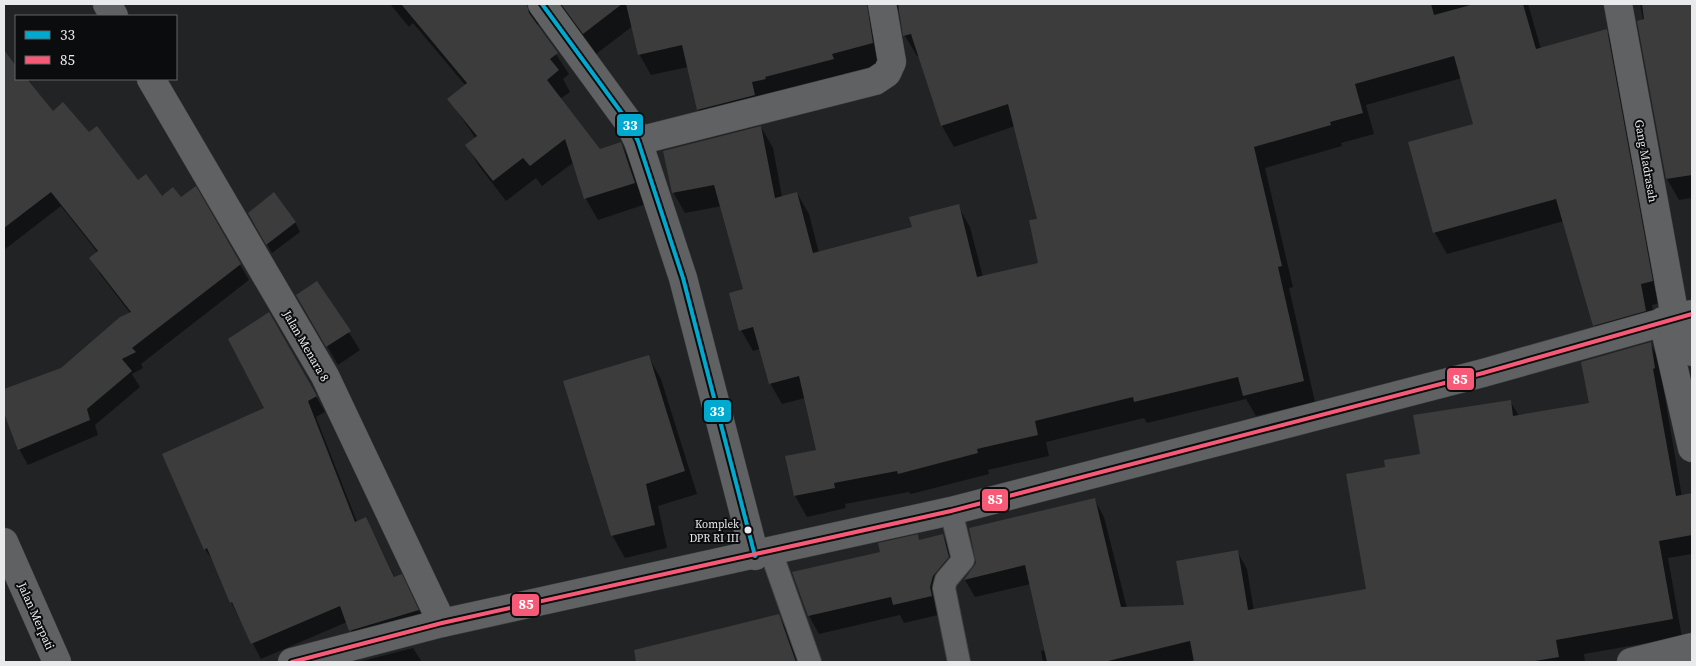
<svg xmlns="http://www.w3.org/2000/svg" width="1696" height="666" font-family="'Source Serif 4',serif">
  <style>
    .shadow { fill: #0007 }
    .building { fill: #3c3c3c }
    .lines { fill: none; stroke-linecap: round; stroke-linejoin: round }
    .service-casing { stroke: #3f4042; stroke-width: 24 }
    .minor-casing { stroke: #3f4042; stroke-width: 29 }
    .tertiary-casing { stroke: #3f4042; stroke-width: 29 }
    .service { stroke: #606163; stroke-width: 22 }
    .minor { stroke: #606163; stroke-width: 28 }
    .tertiary { stroke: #606163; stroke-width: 28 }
    .bus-1-casing { stroke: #0b0c0e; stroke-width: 8 }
    .bus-2-casing { stroke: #0b0c0e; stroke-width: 8 }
    .bus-1 { stroke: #00a9ce; stroke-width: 4 }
    .bus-2 { stroke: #f75a77; stroke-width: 4 }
    .bus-dot { fill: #e8eaec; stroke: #0b0c0e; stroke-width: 2 }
    .labels { text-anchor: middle; stroke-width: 4; stroke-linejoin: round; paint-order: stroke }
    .bus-label { font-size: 11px; fill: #e8eaec; stroke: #0b0c0e; text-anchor: end }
    .street-label { font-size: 12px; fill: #e8eaec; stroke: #0b0c0e }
    .line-badge { stroke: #0b0c0e; stroke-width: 2 }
    .badge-label { font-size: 14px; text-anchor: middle; font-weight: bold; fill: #fff }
  </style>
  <rect width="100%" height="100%" fill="#212325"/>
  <g class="shadow">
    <polygon points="390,4 1528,4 1541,49 1606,31 1618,52 1664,302 1652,305 1657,332 1606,346 1594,325 1564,221 1447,254 1435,233 1410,143 1475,125 1462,78 1366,105 1374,134 1341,143 1342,146 1265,168 1293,287 1289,288 1315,402 1256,416 1246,399 1147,423 1144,418 1046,442 1049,456 988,470 989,474 911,494 909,492 845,504 846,508 807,517 795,496 787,457 818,450 805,398 782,404 770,383 760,349 753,351 741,330 744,290 722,206 685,213 673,192 761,127 773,148 782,197 797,193 809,214 819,253 914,228 958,206 970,227 983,277 1040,264 1039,220 1015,126 954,147 942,126 919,56 917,56 905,36 900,10 891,9 884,64 843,74 845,80 710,130 698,110 688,67 651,75 639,54 633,26 596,54 568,16 562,11 539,19 538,27 569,74 563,79 570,92 560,99 600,151 621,144 633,165 646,204 598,220 586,199 574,162 542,186 536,178 506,201 479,166 467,146 476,139 449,99 466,86 413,23 409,27"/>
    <polygon points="1640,4 1692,4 1692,198 1679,200 1667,179 1638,22 1643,20"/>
    <polygon points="4,70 10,77 16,72 16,79 25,79 52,113 89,134 138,181 162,197 181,199 195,188 249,280 141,364 143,368 132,374 140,387 95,425 98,435 28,465 19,449 4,409 4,391 61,369 131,314 100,274 91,258 98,253 61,206 4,250"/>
    <polygon points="249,213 295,222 300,232 272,253"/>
    <polygon points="317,282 360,350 338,365 297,295"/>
    <polygon points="269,314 325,412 316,417 357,522 374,534 395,578 410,592 427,626 359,646 347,622 261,659 231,602 215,564 205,549 266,408"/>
    <polygon points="1650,343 1660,361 1665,386 1663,386 1682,497 1692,495 1692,554 1668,558 1682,637 1584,654 1585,662 1195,662 1195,660 1185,662 1043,662 1041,651 1046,650 1031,584 975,597 965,580 1094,499 1104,517 1127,608 1185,606 1237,551 1247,569 1254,611 1368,590 1386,468 1422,455 1510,401 1519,416 1590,404"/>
    <polygon points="648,356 661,379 697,494 658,506 667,548 625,558 612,535"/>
    <polygon points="917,536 920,541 943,536 953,554 942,614 904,623 900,615 819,634 809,616 882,553"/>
    <polygon points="778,615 795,644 801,662 654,662 692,653"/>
    <polygon points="413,648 422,662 362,661"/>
  </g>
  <g class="building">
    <polygon points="401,4 527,4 529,13 558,53 550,59 559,70 547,80 600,149 621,142 635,183 584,199 565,139 530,166 523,158 493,181 465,145 477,136 447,99 467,83"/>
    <polygon points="561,4 622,4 583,34"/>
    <polygon points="626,4 867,4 873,43 832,54 834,59 765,77 766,79 752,82 755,95 697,110 682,45 638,55"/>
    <polygon points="898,4 1431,4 1434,15 1474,4 1523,4 1536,49 1607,29 1653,281 1641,284 1646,311 1593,326 1556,199 1433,233 1408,142 1473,124 1454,56 1355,84 1363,113 1330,122 1331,125 1254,147 1282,266 1278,267 1304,381 1243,396 1238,377 1134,402 1133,397 1035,421 1038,435 977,449 978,453 898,474 897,471 834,483 835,488 794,496 785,456 816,450 799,376 769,384 753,327 739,331 729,293 743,289 714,185 672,193 663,151 761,126 775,198 797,192 813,253 912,227 909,217 959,204 977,277 1038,263 1029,220 1037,219 1008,104 941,126 911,34 903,36"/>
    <polygon points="1642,4 1692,4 1692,175 1666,179 1637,21 1644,19"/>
    <polygon points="4,50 16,66 16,79 27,79 53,111 63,102 89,132 97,126 138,180 146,174 162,196 173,187 181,197 196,186 241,264 132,348 136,352 122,359 132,371 87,409 90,420 18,450 4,413 4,389 61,368 120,317 131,312 89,258 98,251 51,192 4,228"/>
    <polygon points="274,192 296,222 266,245 248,213"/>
    <polygon points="317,281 351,331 326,347 296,295"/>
    <polygon points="269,312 317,396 308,401 355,522 366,517 394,577 402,574 419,610 349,631 340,606 251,644 232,602 230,603 207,548 204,550 162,454 264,408 228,339"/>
    <polygon points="1651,342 1655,368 1653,369 1676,496 1692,493 1692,535 1659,541 1673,619 1556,640 1559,657 1529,662 1194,662 1190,641 1104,662 1047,662 1025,565 964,580 976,563 969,528 1095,498 1121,607 1184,605 1176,561 1238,550 1248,610 1366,589 1346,474 1385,467 1384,460 1420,454 1413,415 1511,400 1513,416 1589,403 1581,362"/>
    <polygon points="649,355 685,471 646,484 655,525 611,536 563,381"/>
    <polygon points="918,534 919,540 943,534 949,557 933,576 930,587 932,596 893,605 891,597 808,616 792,572 880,552 878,543"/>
    <polygon points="779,614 796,662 636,662 634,650"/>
  </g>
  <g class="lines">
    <g class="service-casing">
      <g id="service">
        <polyline points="951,511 963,560 946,580 944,588 959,662"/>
        <polyline points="771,552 810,662"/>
      </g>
    </g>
    <g class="minor-casing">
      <g id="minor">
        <polyline points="107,4 114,16"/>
        <polyline points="542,4 629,123 638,141 683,278 755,556"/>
        <polyline points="1618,4 1675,317"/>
        <polyline points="151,79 325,376 442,623"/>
        <polyline points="638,141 875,81 887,73 892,62 882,4"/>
        <polyline points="1685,315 1692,352"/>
        <polyline points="1663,321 1692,448"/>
        <polyline points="1631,662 1692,647"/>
      </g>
    </g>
    <g class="tertiary-casing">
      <g id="tertiary">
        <polyline points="4,542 57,662"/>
        <polyline points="292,662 442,623 951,511 1483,373 1692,314"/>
      </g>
    </g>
    <use href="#service" class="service"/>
    <use href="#minor" class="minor"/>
    <use href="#tertiary" class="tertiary"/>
    <g class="bus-1-casing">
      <polyline id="bus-1" points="542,4 629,123 638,141 683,278 755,556"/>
    </g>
    <g class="bus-2-casing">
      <polyline id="bus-2" points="292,662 442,623 951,511 1483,373 1692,314"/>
    </g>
    <use href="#bus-1" class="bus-1"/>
    <use href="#bus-2" class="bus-2"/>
  </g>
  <circle class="bus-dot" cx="748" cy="530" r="4.5"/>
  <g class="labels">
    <g class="bus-label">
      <text x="739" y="528">Komplek<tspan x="739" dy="14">DPR RI III</tspan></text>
    </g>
    <g class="street-label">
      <text transform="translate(1646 161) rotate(80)" y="4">Gang Madrasah</text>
      <text transform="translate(306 346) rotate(60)" y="4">Jalan Menara 8</text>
      <text transform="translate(36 616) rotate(66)" y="4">Jalan Merpati</text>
    </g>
  </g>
  <g class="line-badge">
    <rect x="616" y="113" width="28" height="24" rx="5" fill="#00a9ce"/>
    <rect x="1446" y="367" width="29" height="24" rx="5" fill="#f75a77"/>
    <rect x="703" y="399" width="29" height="24" rx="5" fill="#00a9ce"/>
    <rect x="981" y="488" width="28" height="24" rx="5" fill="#f75a77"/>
    <rect x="511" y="593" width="29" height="24" rx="5" fill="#f75a77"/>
  </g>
  <g class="badge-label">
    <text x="630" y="130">33</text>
    <text x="1460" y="384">85</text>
    <text x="717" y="416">33</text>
    <text x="995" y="504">85</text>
    <text x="526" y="609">85</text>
  </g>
  <rect width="1696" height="666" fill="none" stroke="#e8eaec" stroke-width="10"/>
  <rect x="15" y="15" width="162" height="65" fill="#0b0c0e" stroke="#636567"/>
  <rect x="25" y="31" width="25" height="8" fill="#00a9ce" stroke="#636567"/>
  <text x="60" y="40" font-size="15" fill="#e8eaec">33</text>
  <rect x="25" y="56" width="25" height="8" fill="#f75a77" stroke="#636567"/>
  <text x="60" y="65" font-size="15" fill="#e8eaec">85</text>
</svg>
